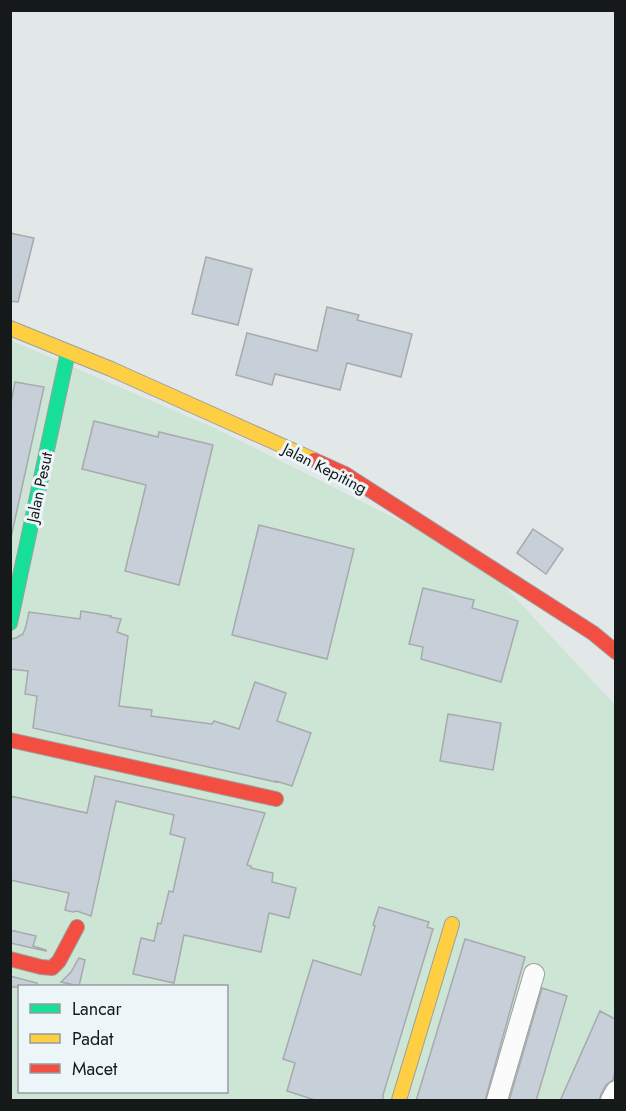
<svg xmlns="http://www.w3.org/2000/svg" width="626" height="1111" font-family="Jost,sans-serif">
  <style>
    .green { fill: #cde5d5; fill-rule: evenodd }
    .building { fill: #c7cfd8; stroke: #a7aaac; stroke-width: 1.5 }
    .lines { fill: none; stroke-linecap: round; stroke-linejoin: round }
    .street-casing { stroke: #9c9fa0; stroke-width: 22 }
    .fast-casing { stroke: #9c9fa0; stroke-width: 16 }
    .slow-casing { stroke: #9c9fa0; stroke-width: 16 }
    .jam-casing { stroke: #9c9fa0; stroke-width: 16 }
    .street { stroke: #fbfbfc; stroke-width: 20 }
    .fast { stroke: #16e098; stroke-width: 14 }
    .slow { stroke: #ffcf43; stroke-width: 14 }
    .jam { stroke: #f24e42; stroke-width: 14 }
    .labels { text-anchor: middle; stroke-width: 6; stroke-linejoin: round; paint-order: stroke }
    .street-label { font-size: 16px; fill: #16191a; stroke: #ecf5f8 }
  </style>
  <rect width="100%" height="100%" fill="#e2e7e8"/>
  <path class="green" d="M10,340L217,429L482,562L615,705V1100H11ZM20,986H226V1092H20Z"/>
  <g class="building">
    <polygon points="10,233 34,238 18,302 10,301"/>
    <polygon points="206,257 252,269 238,325 192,314"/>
    <polygon points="327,307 359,315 357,320 412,334 401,377 347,363 340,390 275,374 272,385 236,375 247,333 317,351"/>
    <polygon points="15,382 44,387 10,542 10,408"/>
    <polygon points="94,421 158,437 159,432 213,445 179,585 125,571 146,485 82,469"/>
    <polygon points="259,525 354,549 327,659 232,635"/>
    <polygon points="533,529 563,549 546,574 517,553"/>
    <polygon points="423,588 474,600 472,608 518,621 501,682 421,659 423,647 409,644"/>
    <polygon points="81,611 111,616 110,617 121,619 117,632 128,636 119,706 152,710 151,716 212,724 214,721 239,729 255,682 286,693 277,721 311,733 292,786 276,781 276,782 33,728 37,696 25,694 28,671 10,669 10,639 16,638 23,634 26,626 29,612 80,619"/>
    <polygon points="448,714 501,723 493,770 440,761"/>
    <polygon points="95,776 265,813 247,865 251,866 251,868 273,873 272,882 296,888 289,918 269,913 261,952 184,935 174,983 133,974 141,938 154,941 158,923 161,924 169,891 173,892 185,838 170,834 174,815 116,801 91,916 77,911 73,912 65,910 69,893 10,880 10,796 87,813"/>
    <polygon points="379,907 429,922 427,927 433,929 383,1095 383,1101 318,1101 287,1091 295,1063 283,1059 313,960 361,975 375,926 373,925"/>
    <polygon points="10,930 36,936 33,946 46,950 46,951 10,943"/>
    <polygon points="465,939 525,957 485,1101 416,1101"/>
    <polygon points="79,958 85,960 79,986 61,982 71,972"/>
    <polygon points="10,976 37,983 37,987 10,987"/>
    <polygon points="542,988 567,996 536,1101 509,1101"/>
    <polygon points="600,1011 615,1019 615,1071 613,1080 606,1085 601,1094 599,1101 560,1101"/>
  </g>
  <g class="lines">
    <g class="street-casing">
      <g id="street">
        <polyline points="497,1100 534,974"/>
        <polyline points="611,1100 616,1091"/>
      </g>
    </g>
    <g class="fast-casing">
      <polyline id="fast" points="10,623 68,352"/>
    </g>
    <g class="slow-casing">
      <g id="slow">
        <polyline points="10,328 111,369 314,460"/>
        <polyline points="399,1100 452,924"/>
      </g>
    </g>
    <g class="jam-casing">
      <g id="jam">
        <polyline points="314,460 345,474 593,633 616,652"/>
        <polyline points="10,740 276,799"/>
        <polyline points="10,959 41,967 52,968 59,961 77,927"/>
      </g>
    </g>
    <use href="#street" class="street"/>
    <use href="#fast" class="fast"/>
    <use href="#slow" class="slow"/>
    <use href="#jam" class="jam"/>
  </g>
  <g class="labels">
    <g class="street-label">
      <text transform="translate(325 468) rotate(27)" y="6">Jalan Kepiting</text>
      <text transform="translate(39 487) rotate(-78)" y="6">Jalan Pesut</text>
    </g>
  </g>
  <rect width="626" height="1111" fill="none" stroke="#16191a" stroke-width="24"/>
  <rect x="18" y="985" width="210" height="108" fill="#ecf5f8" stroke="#969d9f" stroke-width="1.5"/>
  <rect x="30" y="1004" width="30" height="9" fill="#16e098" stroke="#969d9f" stroke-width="1.5"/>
  <text x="72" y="1015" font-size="18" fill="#16191a">Lancar</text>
  <rect x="30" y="1034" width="30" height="9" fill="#ffcf43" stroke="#969d9f" stroke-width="1.5"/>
  <text x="72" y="1045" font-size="18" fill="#16191a">Padat</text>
  <rect x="30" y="1064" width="30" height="9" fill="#f24e42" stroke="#969d9f" stroke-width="1.5"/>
  <text x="72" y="1075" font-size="18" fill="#16191a">Macet</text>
</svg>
